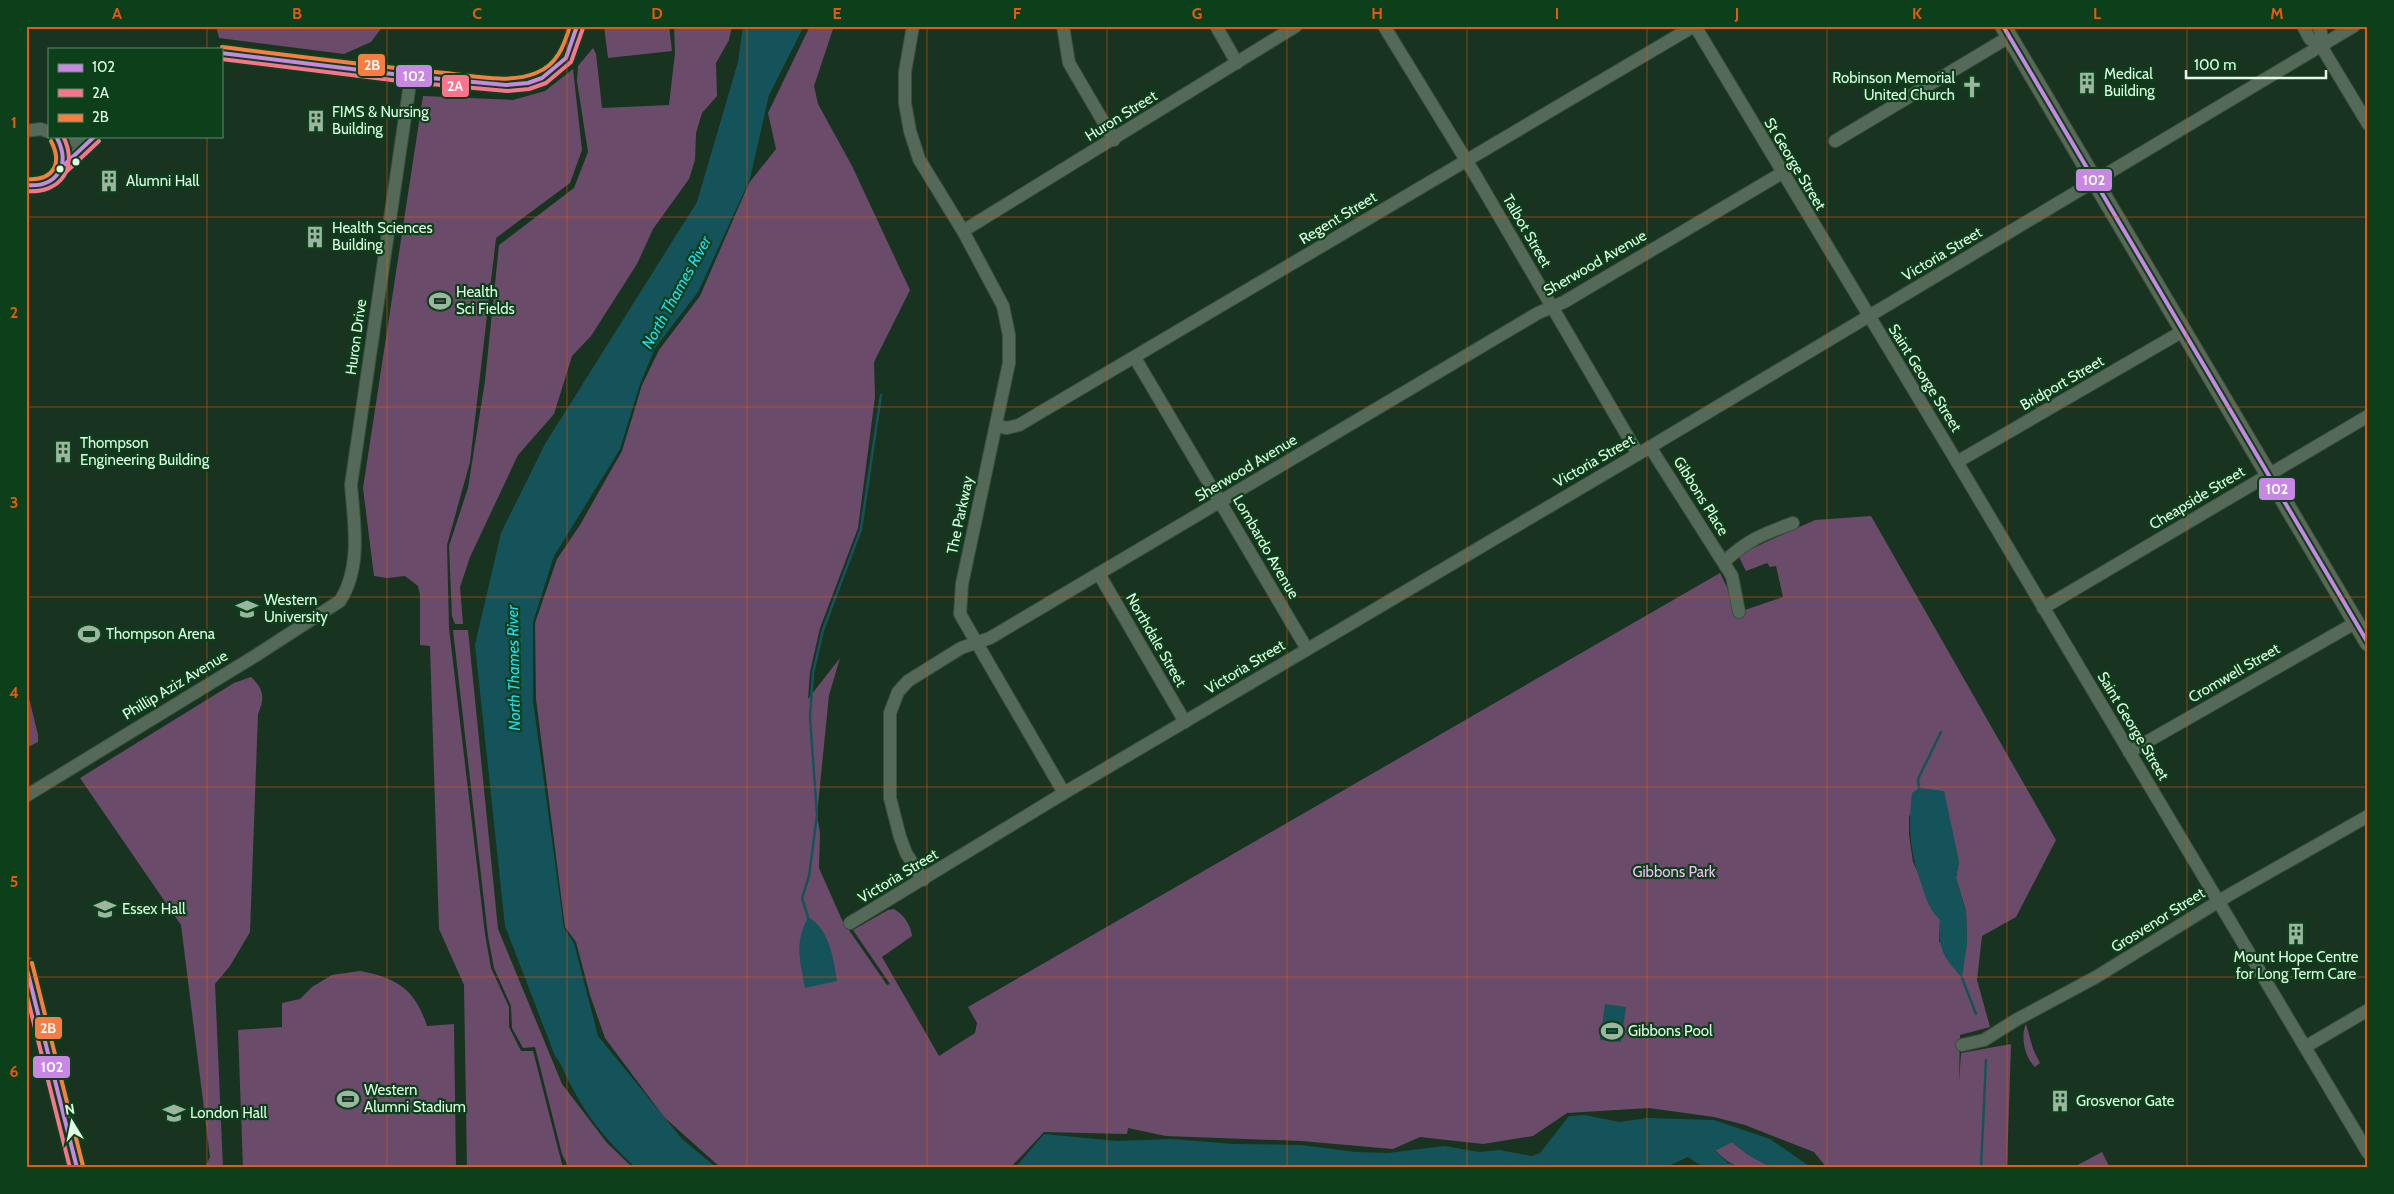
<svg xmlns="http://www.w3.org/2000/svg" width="2394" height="1194" font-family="Cabin,sans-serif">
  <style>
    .green { fill: #6a4c6a; fill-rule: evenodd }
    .water { fill: #15535a }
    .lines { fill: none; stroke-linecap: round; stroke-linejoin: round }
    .stream { stroke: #15535a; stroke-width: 2.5 }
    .minor-casing { stroke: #3b5040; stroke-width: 14 }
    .major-casing { stroke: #3b5040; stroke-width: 18 }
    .minor { stroke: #556959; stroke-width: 12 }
    .major { stroke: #5b6856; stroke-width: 16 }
    .bus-1-casing { stroke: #0c401b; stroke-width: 8 }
    .bus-2-casing { stroke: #0c401b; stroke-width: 8 }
    .bus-3-casing { stroke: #0c401b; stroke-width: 8 }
    .bus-1 { stroke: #c787e3; stroke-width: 4 }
    .bus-2 { stroke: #fc738d; stroke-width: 4 }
    .bus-3 { stroke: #f77d43; stroke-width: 4 }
    .grid { fill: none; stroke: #e8590c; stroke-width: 1; stroke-opacity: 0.55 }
    .bus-dot { fill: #e1fce4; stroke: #0c401b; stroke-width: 2 }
    .labels { text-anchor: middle; stroke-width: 4.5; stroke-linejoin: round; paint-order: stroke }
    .poi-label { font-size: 15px; fill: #e1fce4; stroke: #0c401b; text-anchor: start }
    .street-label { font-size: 15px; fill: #e1fce4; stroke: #0c401b }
    .park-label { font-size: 15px; fill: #fdbbf8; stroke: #0c401b }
    .water-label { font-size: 16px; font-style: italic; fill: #21dcf4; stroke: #0c401b }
    .line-badge { stroke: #0c401b; stroke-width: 2 }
    .badge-label { font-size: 14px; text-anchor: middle; font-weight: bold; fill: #fff }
    .neatline { fill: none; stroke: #e8590c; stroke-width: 2 }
    .grid-label { font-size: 16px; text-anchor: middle; font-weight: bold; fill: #e8590c }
  </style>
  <rect width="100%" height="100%" fill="#183420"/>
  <g class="green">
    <polygon points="216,26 383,26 371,42 344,54 219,38"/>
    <polygon points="604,26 669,26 672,51 608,58"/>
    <polygon points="674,26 732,26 729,40 716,63 717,96 702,113 696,133 695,160 689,179 653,229 637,264 591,336 572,356 554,414 518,455 470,557 460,587 463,624 455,624 452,616 449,546 468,488 485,381 499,245 574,188 588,152 577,81 578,66 593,48 596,54 602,108 669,105 675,53"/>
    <path d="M810,26H834L814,86L818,104L852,166L910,290L874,362L875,397L858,528L820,628L810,672L808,699L840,658L829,695L817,815L820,833L819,868L842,920L887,985L890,984L853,930L888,910L894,909C903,914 911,925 912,936L882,957L939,1056L975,1033L977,1023L968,1007L1720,573L1739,612L1783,597L1776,566L1770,567L1767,563L1746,571L1739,557L1744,552L1815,520L1871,516L2056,840L2016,917L1982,936L1977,980L1990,1027L1960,1035L1959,1083L1961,1053L2011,1044L2007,1168H1827L1814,1152L1745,1125L1714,1117L1649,1108L1567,1113L1533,1136L1483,1144L1420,1137L1393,1149L1301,1141L1166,1136L1128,1128L1127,1134L1044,1132L1010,1168H721L664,1117L605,1038L590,995L576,942L565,927L536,699L535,623L557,559L580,525L622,451L642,385L659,350L700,296L749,183L776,149L768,113ZM1909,815L1959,861L1956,878L1966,911L1967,944L1939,942L1940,920L1913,862L1909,835Z"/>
    <polygon points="573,69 582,150 570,183 496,238 470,462 447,545 449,628 485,934 491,968 509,1007 509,1027 521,1051 533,1051 563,1168 467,1168 464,985 439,929 430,646 420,645 420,594 418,586 405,576 387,578 374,576 363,488 423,96 513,100 545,91"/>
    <polygon points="453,630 468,630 498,929 562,1084 607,1143 633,1168 569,1168 562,1154 535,1047 523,1048 512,1028 511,1006 494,968 488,936"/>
    <path d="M251,677C264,689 265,698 258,714L250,932L230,966L215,984L223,1168H205L210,1157L181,925L80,778L234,683Z"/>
    <polygon points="26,686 38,735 38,742 26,748"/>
    <path d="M360,971C397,978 415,989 427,1026L454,1024L456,1168H243L238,1030L282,1027V1003L300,999L312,987L332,975Z"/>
    <path d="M2026,1024L2033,1049L2040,1063L2035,1067C2025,1058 2020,1036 2026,1024Z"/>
    <path d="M1732,1142L1747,1154L1772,1168C1745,1168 1735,1171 1715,1150Z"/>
    <polygon points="2102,1152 2110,1168 2076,1168 2076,1166"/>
  </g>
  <g class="water">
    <path d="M743,26H804L769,95L750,179L698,292L655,348L640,384L620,449L554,556L533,622V701L564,928L574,943L598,1036L682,1139L717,1168H636C598,1132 582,1110 560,1063L555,1056L505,926L475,645L501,533L545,444L697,202L738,62Z"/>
    <path d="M1919,788L1944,791L1959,861L1956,878L1966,911L1967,944L1962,978C1943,956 1938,950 1940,920C1930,910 1926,900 1922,886C1910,852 1908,828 1912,793Z"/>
    <path d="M808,917C829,928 834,960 837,981L805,988C800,958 794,945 808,917Z"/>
    <polygon points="1605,1004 1626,1007 1621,1042 1600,1040"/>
    <polygon points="1585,1115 1619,1122 1648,1118 1714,1120 1770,1139 1812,1168 1772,1168 1747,1154 1732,1142 1715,1151 1728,1163 1743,1168 1704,1168 1688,1157 1664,1168 1015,1168 1044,1134 1117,1141 1172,1139 1234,1144 1301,1145 1356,1152 1388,1153 1445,1146 1479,1152 1499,1150 1532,1156 1540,1153 1569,1116"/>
  </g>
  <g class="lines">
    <g class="stream">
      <polyline points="1919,788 1918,779 1941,732"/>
      <polyline points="808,917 802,898 809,876 817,815 810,717 813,673 823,630 861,529 881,395"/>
      <polyline points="1962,978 1976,1014"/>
      <polyline points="1981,1168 1986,1060"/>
    </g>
    <g class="minor-casing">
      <g id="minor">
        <polyline points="913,26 905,72 905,103 910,131 919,159 963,231 1003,306 1009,335 1009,363 962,584 960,614 1064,793"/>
        <polyline points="1063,26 1069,63 1114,140"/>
        <polyline points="1216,26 1237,63"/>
        <polyline points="1384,26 1474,173 1638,454"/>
        <polyline points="1695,26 1957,462 2368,1153"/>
        <polyline points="2303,26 2310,39 2321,46 2368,124"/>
        <polyline points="2318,26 2321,32 2321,46"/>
        <polyline points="221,53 409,76 506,85 528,83 542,78 566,58 577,26"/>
        <polyline points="26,131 41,129 49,132"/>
        <polyline points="57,138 75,141 94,137"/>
        <polyline points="1835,141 2009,37"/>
        <polyline points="63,166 92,138"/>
        <path d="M26,185C56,192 76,159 55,136"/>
        <polyline points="963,231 1296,26"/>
        <polyline points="1135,358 1307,649"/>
        <polyline points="996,426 1007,428 1019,425 1694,26"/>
        <polyline points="1650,447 1732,576 1739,612"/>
        <polyline points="1957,462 2183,331"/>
        <path d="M1724,562C1747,540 1763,534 1793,523"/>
        <polyline points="1099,574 1185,722"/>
        <polyline points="2043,608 2368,416"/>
        <polyline points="2129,752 2355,623"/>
        <path d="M26,796L255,656L340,601C362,567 354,523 351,485L409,90V76"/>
        <polyline points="923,880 906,853 900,837 890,798 890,713 898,692 908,681 961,648 990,638 1538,313 1564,302 1782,173"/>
        <polyline points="850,923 1064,793 1650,447 2354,26"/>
        <polyline points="1962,1045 1984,1040 2016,1020 2096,977 2229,895 2368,816"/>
        <polyline points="2305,1047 2368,1010"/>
      </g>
    </g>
    <g class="major-casing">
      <g id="major">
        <polyline points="2003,26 2368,643"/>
        <polyline points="26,965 77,1168"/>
      </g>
    </g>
    <use href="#minor" class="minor"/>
    <use href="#major" class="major"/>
    <g class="bus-1-casing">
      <g id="bus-1">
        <polyline points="2003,26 2368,643"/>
        <polyline points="221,53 409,76 506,85 528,83 542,78 566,58 577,26"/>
        <polyline points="63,166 95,136"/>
        <path d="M26,185C57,188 71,165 57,138"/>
        <polyline points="26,966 77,1168"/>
      </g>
    </g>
    <g class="bus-2-casing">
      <g id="bus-2">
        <polyline points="221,59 408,82 507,91 529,89 546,83 571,62 583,28"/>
        <polyline points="67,171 99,141"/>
        <path d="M26,191C61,194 79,167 63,136"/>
        <polyline points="26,992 70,1168"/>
      </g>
    </g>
    <g class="bus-3-casing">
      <g id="bus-3">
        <path d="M222,47C296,56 371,66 445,73C474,76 509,84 536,73C557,65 564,46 570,26"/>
        <path d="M27,179C53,181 63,164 51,141"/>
        <polyline points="32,963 83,1166"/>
      </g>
    </g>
    <use href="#bus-1" class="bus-1"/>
    <use href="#bus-2" class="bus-2"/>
    <use href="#bus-3" class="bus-3"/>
  </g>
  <path class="grid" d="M207,26V49M387,26V1168M567,26V1168M747,26V1168M927,26V1168M1107,26V1168M1287,26V1168M1467,26V1168M1647,26V1168M1827,26V1168M2007,26V1168M2187,26V1168M207,136V1168M26,217H2368M26,407H2368M26,597H2368M26,787H2368M26,977H2368"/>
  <defs>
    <g id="building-bare" transform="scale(1.725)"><path d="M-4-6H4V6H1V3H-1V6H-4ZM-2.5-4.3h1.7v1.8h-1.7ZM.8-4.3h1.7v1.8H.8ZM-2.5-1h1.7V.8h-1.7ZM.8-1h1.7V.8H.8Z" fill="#9bb69f" stroke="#0c401b" stroke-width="2.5" paint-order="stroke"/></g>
    <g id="church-bare" transform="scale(1.725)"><path d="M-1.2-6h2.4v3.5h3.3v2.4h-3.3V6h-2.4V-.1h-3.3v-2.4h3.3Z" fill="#9bb69f" stroke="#0c401b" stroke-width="2.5" paint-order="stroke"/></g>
    <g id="stadium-bare" transform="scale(1.725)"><path d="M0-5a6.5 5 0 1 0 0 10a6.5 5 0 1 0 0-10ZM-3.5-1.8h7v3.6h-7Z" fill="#9bb69f" stroke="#0c401b" stroke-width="2.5" paint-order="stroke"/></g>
    <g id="university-bare" transform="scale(1.725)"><path d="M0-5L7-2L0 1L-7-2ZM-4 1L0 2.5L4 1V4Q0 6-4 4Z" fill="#9bb69f" stroke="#0c401b" stroke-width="2.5" paint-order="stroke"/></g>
  </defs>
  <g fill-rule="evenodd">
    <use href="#building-bare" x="2087" y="83"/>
    <use href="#church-bare" x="1972" y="87"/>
    <use href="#building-bare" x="316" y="121"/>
    <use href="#building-bare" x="109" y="181"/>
    <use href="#building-bare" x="315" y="237"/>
    <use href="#stadium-bare" x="440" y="301"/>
    <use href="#building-bare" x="63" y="452"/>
    <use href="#university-bare" x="247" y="609"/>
    <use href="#stadium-bare" x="89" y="634"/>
    <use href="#university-bare" x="105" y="909"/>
    <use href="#building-bare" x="2296" y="934"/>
    <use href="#stadium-bare" x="1612" y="1031"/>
    <use href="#stadium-bare" x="348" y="1099"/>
    <use href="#building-bare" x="2060" y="1101"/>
    <use href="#university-bare" x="174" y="1113"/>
  </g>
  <g class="bus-dot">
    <circle cx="76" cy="162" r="4.5"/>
    <circle cx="60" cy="169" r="4.5"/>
  </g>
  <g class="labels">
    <g class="poi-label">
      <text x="2104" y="79">Medical<tspan x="2104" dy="17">Building</tspan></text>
      <text x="1955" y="83" text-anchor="end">Robinson Memorial<tspan x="1955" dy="17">United Church</tspan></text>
      <text x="332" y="117">FIMS &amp; Nursing<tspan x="332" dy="17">Building</tspan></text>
      <text x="126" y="186">Alumni Hall</text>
      <text x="332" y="233">Health Sciences<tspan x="332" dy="17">Building</tspan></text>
      <text x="456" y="297">Health<tspan x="456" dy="17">Sci Fields</tspan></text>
      <text x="80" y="448">Thompson<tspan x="80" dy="17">Engineering Building</tspan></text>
      <text x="264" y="605">Western<tspan x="264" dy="17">University</tspan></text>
      <text x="106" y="639">Thompson Arena</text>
      <text x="122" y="914">Essex Hall</text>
      <text x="2296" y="962" text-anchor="middle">Mount Hope Centre<tspan x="2296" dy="17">for Long Term Care</tspan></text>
      <text x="1628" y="1036">Gibbons Pool</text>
      <text x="364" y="1095">Western<tspan x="364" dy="17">Alumni Stadium</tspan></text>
      <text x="2076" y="1106">Grosvenor Gate</text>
      <text x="190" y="1118">London Hall</text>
    </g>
    <g class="street-label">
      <text transform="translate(1121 116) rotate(-32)" y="5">Huron Street</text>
      <text transform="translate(1795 164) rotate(59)" y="5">St George Street</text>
      <text transform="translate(1338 218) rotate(-31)" y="5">Regent Street</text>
      <text transform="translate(1527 231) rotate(60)" y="5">Talbot Street</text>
      <text transform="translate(1942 254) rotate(-31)" y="5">Victoria Street</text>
      <text transform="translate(1595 263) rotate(-30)" y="5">Sherwood Avenue</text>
      <text transform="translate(356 337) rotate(-82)" y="5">Huron Drive</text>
      <text transform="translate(1925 378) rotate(58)" y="5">Saint George Street</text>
      <text transform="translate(2062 383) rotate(-30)" y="5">Bridport Street</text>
      <text transform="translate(1594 461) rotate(-30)" y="5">Victoria Street</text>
      <text transform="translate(1246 468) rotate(-31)" y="5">Sherwood Avenue</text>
      <text transform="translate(1701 496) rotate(58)" y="5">Gibbons Place</text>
      <text transform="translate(2197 498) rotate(-31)" y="5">Cheapside Street</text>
      <text transform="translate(960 515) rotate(-78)" y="5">The Parkway</text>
      <text transform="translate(1266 547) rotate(60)" y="5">Lombardo Avenue</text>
      <text transform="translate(1156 640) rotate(60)" y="5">Northdale Street</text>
      <text transform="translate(1245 667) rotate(-31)" y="5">Victoria Street</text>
      <text transform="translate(2234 673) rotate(-30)" y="5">Cromwell Street</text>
      <text transform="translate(175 685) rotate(-31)" y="5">Phillip Aziz Avenue</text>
      <text transform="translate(2133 726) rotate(59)" y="5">Saint George Street</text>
      <text transform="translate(898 876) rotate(-31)" y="5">Victoria Street</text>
      <text transform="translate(2158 920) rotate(-32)" y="5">Grosvenor Street</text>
    </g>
    <g class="park-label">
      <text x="1674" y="877">Gibbons Park</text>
    </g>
    <g class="water-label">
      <text transform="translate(676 292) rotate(-61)" y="6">North Thames River</text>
      <text transform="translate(513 668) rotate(-91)" y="6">North Thames River</text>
    </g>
  </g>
  <g class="line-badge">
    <rect x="357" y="53" width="29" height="24" rx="5" fill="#f77d43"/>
    <rect x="395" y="64" width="38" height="24" rx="5" fill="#c787e3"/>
    <rect x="441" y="74" width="29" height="24" rx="5" fill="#fc738d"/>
    <rect x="2075" y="168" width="38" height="24" rx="5" fill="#c787e3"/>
    <rect x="2258" y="477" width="38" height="24" rx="5" fill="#c787e3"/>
    <rect x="34" y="1016" width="29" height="24" rx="5" fill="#f77d43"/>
    <rect x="32" y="1055" width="39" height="24" rx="5" fill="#c787e3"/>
  </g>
  <g class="badge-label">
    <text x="372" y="70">2B</text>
    <text x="414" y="81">102</text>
    <text x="455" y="91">2A</text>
    <text x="2094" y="185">102</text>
    <text x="2277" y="494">102</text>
    <text x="48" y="1033">2B</text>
    <text x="52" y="1072">102</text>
  </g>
  <rect width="2394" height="1194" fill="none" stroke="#0c401b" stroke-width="55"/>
  <rect x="48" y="48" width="175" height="90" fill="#0c401b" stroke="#618b6b"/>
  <rect x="58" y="64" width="25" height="8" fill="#c787e3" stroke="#618b6b"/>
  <text x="92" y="72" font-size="15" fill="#e1fce4">102</text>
  <rect x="58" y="89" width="25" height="8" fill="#fc738d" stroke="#618b6b"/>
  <text x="92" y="98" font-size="15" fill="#e1fce4">2A</text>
  <rect x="58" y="114" width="25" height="8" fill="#f77d43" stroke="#618b6b"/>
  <text x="92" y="122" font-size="15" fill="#e1fce4">2B</text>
  <g transform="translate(72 1122) rotate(350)" stroke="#0c401b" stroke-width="4" paint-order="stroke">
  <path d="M0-4L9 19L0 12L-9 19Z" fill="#e1fce4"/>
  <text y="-8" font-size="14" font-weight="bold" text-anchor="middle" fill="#e1fce4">N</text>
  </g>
  <path d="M2186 70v8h140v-8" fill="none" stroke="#e1fce4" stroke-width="2.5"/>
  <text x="2194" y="70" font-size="15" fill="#e1fce4" stroke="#0c401b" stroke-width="4" paint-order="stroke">100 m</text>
  <rect x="28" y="28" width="2338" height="1138" class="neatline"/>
  <g class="grid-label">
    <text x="117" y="19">A</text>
    <text x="297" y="19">B</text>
    <text x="477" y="19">C</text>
    <text x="657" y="19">D</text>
    <text x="837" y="19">E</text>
    <text x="1017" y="19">F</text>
    <text x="1197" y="19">G</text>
    <text x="1377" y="19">H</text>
    <text x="1557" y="19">I</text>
    <text x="1737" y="19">J</text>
    <text x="1917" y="19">K</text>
    <text x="2097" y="19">L</text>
    <text x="2277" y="19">M</text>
    <text x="14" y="128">1</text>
    <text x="14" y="318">2</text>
    <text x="14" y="508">3</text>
    <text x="14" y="698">4</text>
    <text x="14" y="887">5</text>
    <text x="14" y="1077">6</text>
  </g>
</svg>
